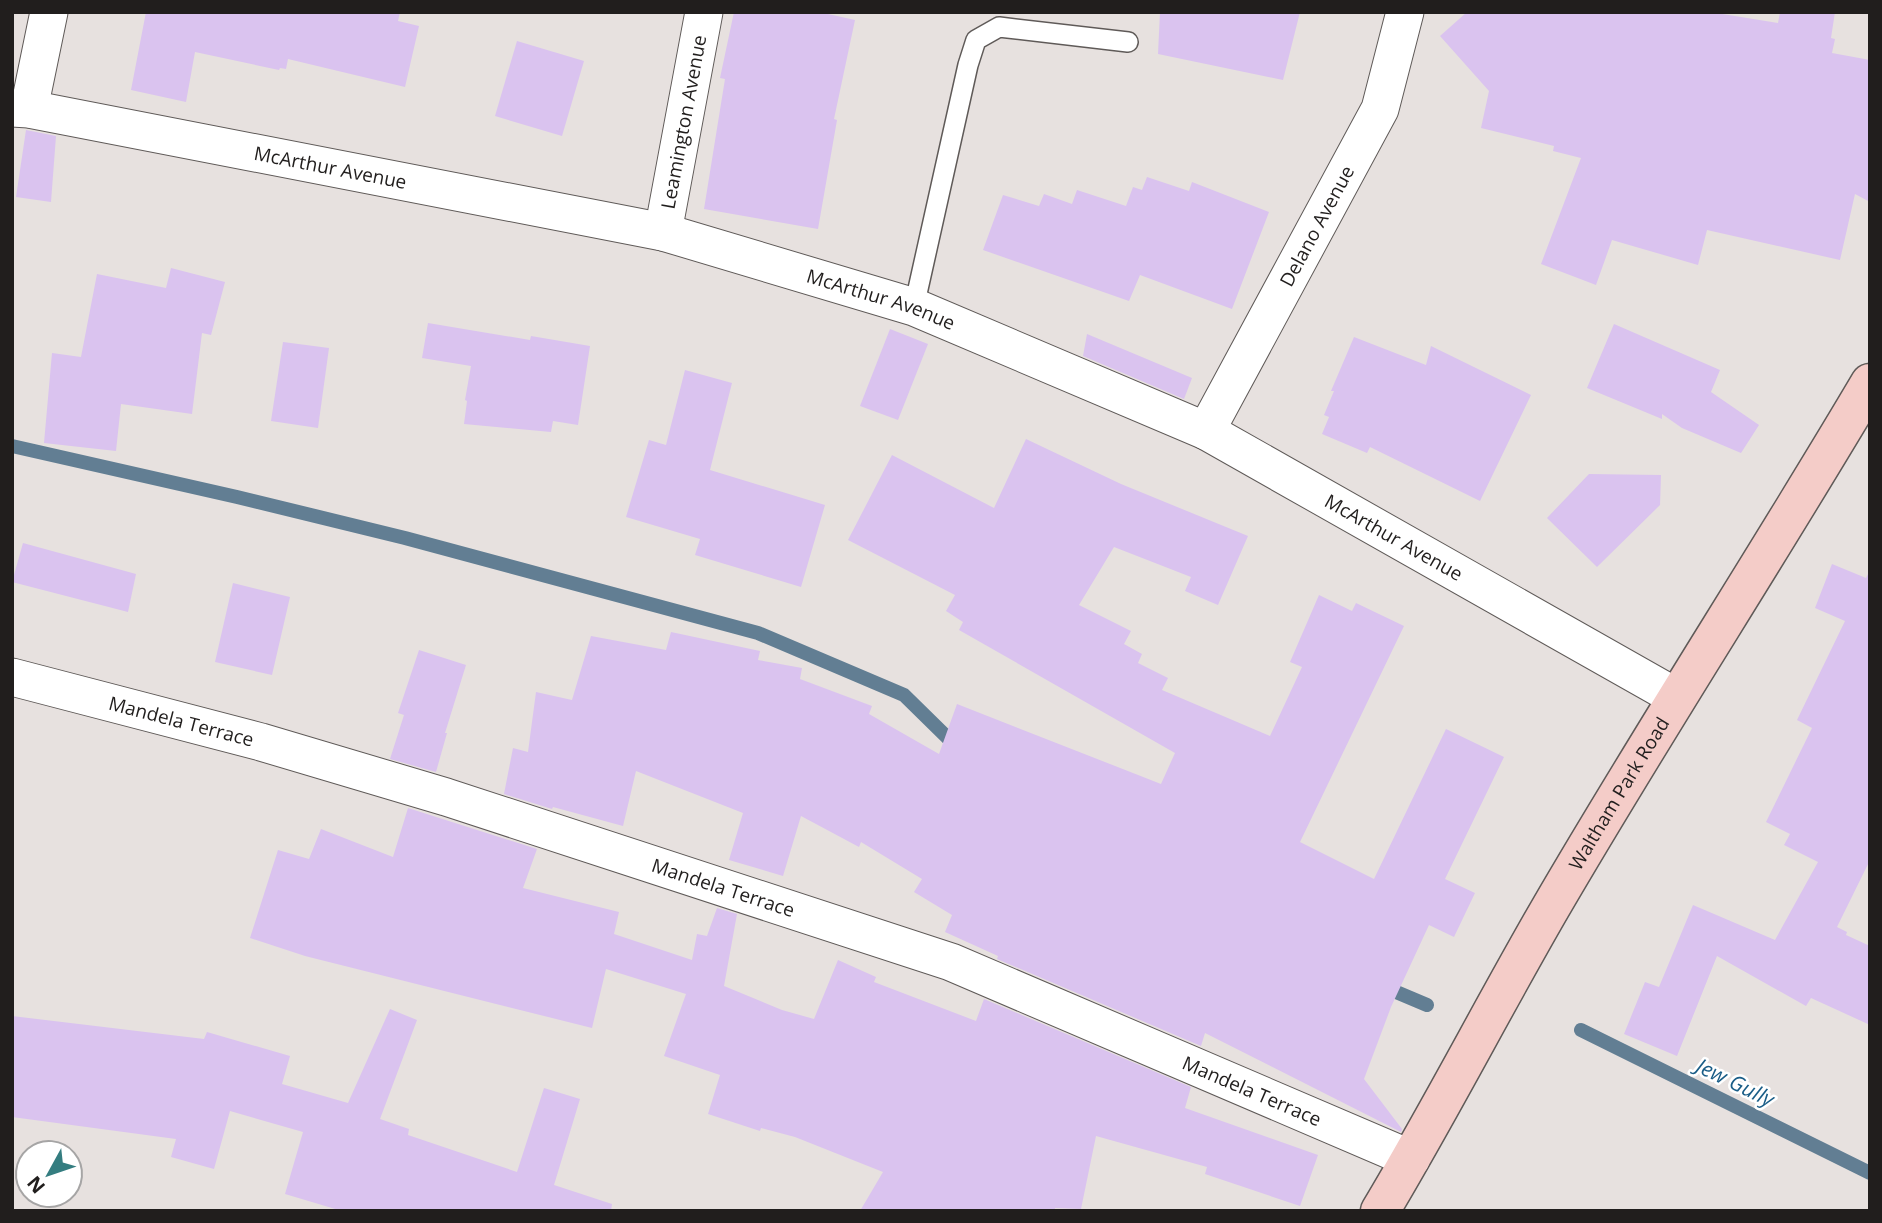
<svg xmlns="http://www.w3.org/2000/svg" width="1882" height="1223" font-family="'Open Sans',sans-serif">
  <style>
    .lines { fill: none; stroke-linecap: round; stroke-linejoin: round }
    .stream { stroke: #627e93; stroke-width: 14 }
    .building { fill: #dac3ef }
    .service-casing { stroke: #5f5a58; stroke-width: 22 }
    .minor-casing { stroke: #5f5a58; stroke-width: 39 }
    .secondary-casing { stroke: #5f5a58; stroke-width: 41 }
    .service { stroke: #fff; stroke-width: 19 }
    .minor { stroke: #fff; stroke-width: 37 }
    .secondary { stroke: #f4ccc8; stroke-width: 38 }
    .labels { text-anchor: middle; stroke-width: 5; stroke-linejoin: round; paint-order: stroke }
    .street-label { font-size: 19px; fill: #211e1d; stroke: #fff }
    .water-label { font-size: 21px; font-style: italic; fill: #1a5d87; stroke: #fff }
  </style>
  <rect width="100%" height="100%" fill="#e7e1df"/>
  <g class="lines">
    <g class="stream">
      <polyline points="12,446 237,497 405,538 758,633 904,695 958,748"/>
      <polyline points="1382,986 1427,1005"/>
      <polyline points="1581,1030 1870,1173"/>
    </g>
  </g>
  <g class="building">
    <polygon points="146,12 400,12 398,21 419,26 405,87 288,59 286,69 280,68 279,70 195,52 186,102 131,90"/>
    <polygon points="734,12 819,12 855,20 834,119 837,120 818,229 704,209 725,79 720,78"/>
    <polygon points="1160,12 1300,12 1283,80 1158,54"/>
    <polygon points="1467,12 1710,12 1778,23 1780,12 1835,12 1831,38 1835,39 1832,53 1870,60 1870,202 1855,194 1840,260 1707,230 1698,265 1612,240 1596,285 1541,264 1581,158 1553,151 1554,146 1481,128 1489,91 1440,36"/>
    <polygon points="517,41 584,61 562,136 495,116"/>
    <polygon points="26,130 56,136 51,202 16,197"/>
    <polygon points="1147,177 1189,191 1192,182 1269,212 1232,309 1140,275 1129,301 983,250 1003,195 1039,206 1044,194 1072,204 1077,190 1126,206 1133,187 1142,190"/>
    <polygon points="171,268 225,282 211,335 202,333 192,414 121,404 116,451 44,443 52,353 81,357 97,274 166,288"/>
    <polygon points="428,323 530,340 531,336 590,346 578,425 553,421 551,432 464,424 467,401 465,400 471,366 422,358"/>
    <polygon points="1614,324 1720,370 1711,392 1759,425 1741,453 1682,428 1662,414 1662,419 1587,388"/>
    <polygon points="890,329 928,344 898,420 860,406"/>
    <polygon points="1087,334 1192,378 1184,399 1083,356"/>
    <polygon points="1354,337 1426,365 1431,346 1531,395 1480,501 1370,447 1367,453 1322,434 1329,417 1324,415 1334,391 1331,391"/>
    <polygon points="283,342 329,348 318,428 271,421"/>
    <polygon points="685,370 732,383 710,470 825,505 801,587 695,555 700,539 626,517 649,440 666,445"/>
    <polygon points="1026,439 1121,484 1248,536 1218,605 1185,591 1191,577 1114,547 1079,605 1131,631 1124,644 1142,654 1138,663 1168,678 1162,690 1270,736 1302,667 1290,662 1319,595 1352,611 1356,603 1404,626 1300,842 1374,879 1446,729 1504,757 1445,879 1475,893 1454,937 1429,925 1391,1007 1364,1079 1402,1129 1401,1132 1205,1033 1201,1046 997,959 998,956 945,932 952,915 914,892 922,879 861,842 859,847 801,816 783,876 729,860 743,813 636,771 623,826 553,807 552,809 504,794 513,748 528,752 536,692 572,700 591,636 666,650 671,632 760,651 758,660 802,668 800,679 872,706 869,714 939,754 957,704 1161,784 1175,753 959,630 963,622 946,611 955,595 848,540 892,455 994,508"/>
    <polygon points="1589,474 1661,475 1660,505 1597,567 1547,518"/>
    <polygon points="23,543 136,574 128,612 12,582"/>
    <polygon points="1832,564 1866,578 1870,570 1870,860 1837,927 1847,932 1846,935 1870,946 1870,1025 1811,998 1806,1006 1717,956 1677,1056 1624,1034 1645,982 1659,987 1693,905 1775,940 1818,862 1784,845 1790,834 1766,822 1812,728 1797,720 1845,621 1815,608"/>
    <polygon points="233,583 290,597 272,675 215,662"/>
    <polygon points="419,650 466,665 445,733 447,733 436,772 390,759 404,715 398,713"/>
    <polygon points="408,808 537,849 523,888 619,912 614,934 692,960 697,934 707,936 717,908 737,914 724,986 782,1010 814,1019 838,960 876,977 874,982 976,1021 984,999 1191,1087 1185,1108 1318,1155 1300,1206 1205,1174 1207,1167 1096,1136 1081,1209 1055,1208 1055,1211 860,1211 883,1172 795,1137 761,1128 760,1131 708,1114 720,1075 664,1056 686,994 606,969 592,1028 305,956 250,938 278,850 309,859 321,829 393,857"/>
    <polygon points="390,1009 417,1020 380,1119 409,1129 408,1135 517,1172 544,1088 580,1099 554,1185 612,1204 611,1211 342,1211 285,1194 303,1132 230,1111 214,1169 171,1157 176,1139 12,1117 12,1016 204,1039 207,1032 290,1056 282,1084 348,1103"/>
  </g>
  <g class="lines">
    <g class="service-casing">
      <polyline id="service" points="914,307 968,65 976,40 999,27 1128,42"/>
    </g>
    <g class="minor-casing">
      <g id="minor">
        <path id="s1" d="M12,108L29,109L663,232L914,307L1206,431L1676,697"/>
        <polyline points="29,109 49,12"/>
        <path id="s2" d="M663,232L704,12"/>
        <path id="s3" d="M1206,431L1380,109L1405,12"/>
        <path id="s4" d="M12,677L261,742L446,797L951,962L1411,1159"/>
      </g>
    </g>
    <g class="secondary-casing">
      <g id="secondary">
        <path id="s5" d="M1380,1211C1440,1111 1493,1007 1551,907C1654,730 1766,559 1870,383"/>
      </g>
    </g>
    <use href="#service" class="service"/>
    <use href="#minor" class="minor"/>
    <use href="#secondary" class="secondary"/>
  </g>
  <g class="labels">
    <g class="street-label">
      <text dy="7" stroke="none"><textPath href="#s2" startOffset="112">Leamington Avenue</textPath></text>
      <text dy="7" stroke="none"><textPath href="#s1" startOffset="324">McArthur Avenue</textPath></text>
      <text dy="7" stroke="none"><textPath href="#s3" startOffset="233">Delano Avenue</textPath></text>
      <text dy="7" stroke="none"><textPath href="#s1" startOffset="891">McArthur Avenue</textPath></text>
      <text dy="7" stroke="none"><textPath href="#s1" startOffset="1458">McArthur Avenue</textPath></text>
      <text dy="7" stroke="none"><textPath href="#s4" startOffset="175">Mandela Terrace</textPath></text>
      <text dy="7" stroke="none"><textPath href="#s5" startOffset="481">Waltham Park Road</textPath></text>
      <text dy="7" stroke="none"><textPath href="#s4" startOffset="742">Mandela Terrace</textPath></text>
      <text dy="7" stroke="none"><textPath href="#s4" startOffset="1309">Mandela Terrace</textPath></text>
    </g>
    <g class="water-label">
      <text transform="translate(1735 1083) rotate(26)" y="7">Jew Gully</text>
    </g>
  </g>
  <rect width="1882" height="1223" fill="none" stroke="#211e1d" stroke-width="28"/>
  <g transform="translate(49 1174) rotate(230)"><circle r="33" fill="#ffffff" stroke="#a6a5a5" stroke-width="2"/>
  <path d="M0-5L12 26L0 18L-12 26Z" fill="#347d80"/>
  <text y="-10" font-size="19" font-weight="bold" text-anchor="middle" fill="#211e1d">N</text>
  </g>
</svg>
